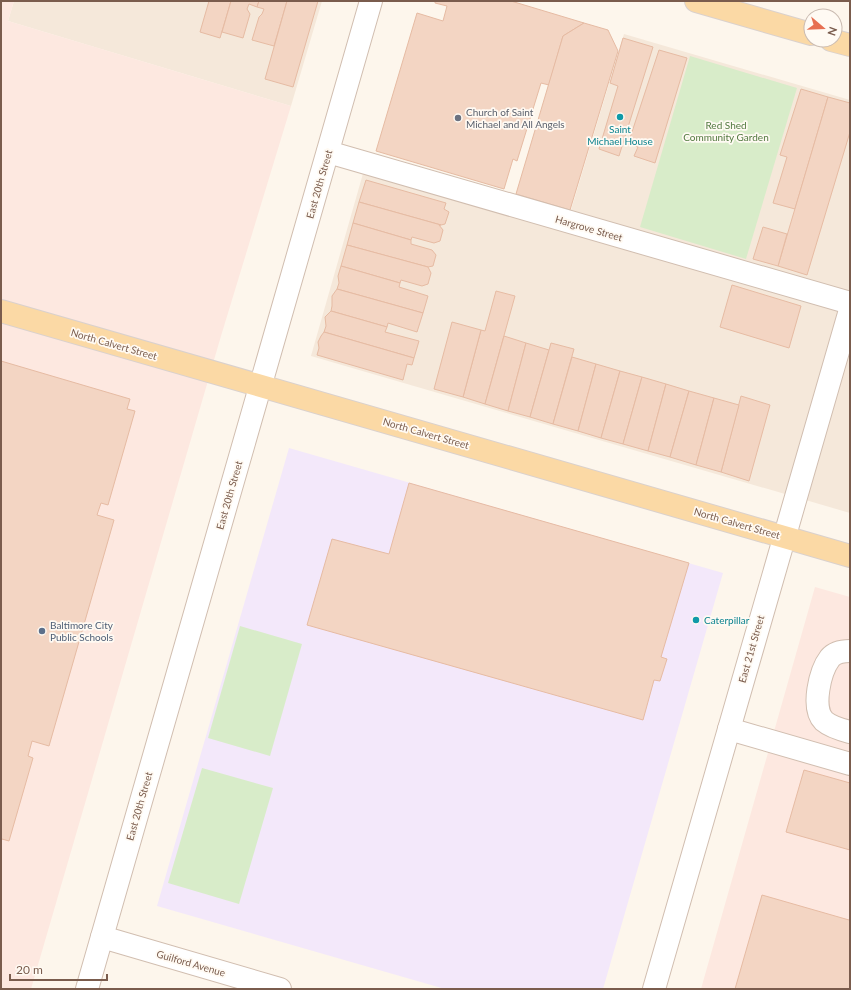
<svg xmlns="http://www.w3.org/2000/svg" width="851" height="990" font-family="Lato,sans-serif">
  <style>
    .residential { fill: #f5e8da }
    .commercial { fill: #fde8e0 }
    .education { fill: #f3e8fa }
    .green { fill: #d8ecc9 }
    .building { fill: #f3d5c3; stroke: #e6bba3 }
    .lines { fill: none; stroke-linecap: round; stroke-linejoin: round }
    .minor-casing { stroke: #d1beb0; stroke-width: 24 }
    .major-casing { stroke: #dad1cd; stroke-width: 24 }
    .minor { stroke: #fff; stroke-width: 22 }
    .major { stroke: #fbd9a5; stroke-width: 22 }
    .culture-dot { fill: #0f9aa8; stroke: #fffaf3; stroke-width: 1.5 }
    .worship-dot { fill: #6b7280; stroke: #fffaf3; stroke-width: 1.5 }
    .service-dot { fill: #5c6f8a; stroke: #fffaf3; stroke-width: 1.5 }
    .labels { text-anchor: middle; stroke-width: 3.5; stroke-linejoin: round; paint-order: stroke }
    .worship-label { font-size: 10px; fill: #5b616d; stroke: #fffaf3; text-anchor: start }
    .park-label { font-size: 10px; fill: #537a41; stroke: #fffaf3 }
    .culture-label { font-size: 10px; fill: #0d838f; stroke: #fffaf3 }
    .street-label { font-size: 10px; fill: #7a5c4d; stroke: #fffaf3 }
    .service-label { font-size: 10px; fill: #4e5e75; stroke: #fffaf3; text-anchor: start }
  </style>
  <rect width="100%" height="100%" fill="#fdf6ec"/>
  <g class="residential">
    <polygon points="14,1 322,1 291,106 8,21"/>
    <polygon points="624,34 850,100 850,513 311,356 366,163 568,220"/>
  </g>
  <g class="commercial">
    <polygon points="1,1 14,1 8,21 291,106 221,336 31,989 1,989"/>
    <polygon points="815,587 850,597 850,989 701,989"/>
  </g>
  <polygon class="education" points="289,448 723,573 603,989 445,989 157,906"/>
  <g class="green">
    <polygon points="690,56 797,88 746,259 640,227"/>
    <polygon points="240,626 302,644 270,756 208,738"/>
    <polygon points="202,768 273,788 239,904 168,883"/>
  </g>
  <g class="building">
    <polygon points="209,1 231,1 220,38 200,32"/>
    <polygon points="231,1 259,1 257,7 249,4 247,9 250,14 243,38 222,32"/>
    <polygon points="259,1 287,1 274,46 252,40 259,17 262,14 264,9 257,7"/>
    <polygon points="287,1 318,1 293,87 265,79"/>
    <polygon points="435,1 511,1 584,23 563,36 549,85 541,83 517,161 513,159 504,189 376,151 417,13 443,21 447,6 435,3"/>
    <polygon points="584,23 608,30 618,51 570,210 516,194 563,36"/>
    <polygon points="623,38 653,47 619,156 599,149 618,86 610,83"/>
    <polygon points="659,50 687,58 655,163 634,156 638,147 628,144"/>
    <polygon points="801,89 828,97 795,209 773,203 787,157 780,155"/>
    <polygon points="828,97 850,103 850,132 807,275 778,266"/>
    <polygon points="366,180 446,203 444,209 449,212 445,224 441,225 359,202"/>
    <polygon points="359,202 441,225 439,225 443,230 440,241 434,243 412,237 411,240 353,223"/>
    <polygon points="353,223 411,240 411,244 432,250 436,255 433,266 428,267 347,245"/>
    <polygon points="763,227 787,234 778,266 753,259"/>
    <polygon points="347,245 428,267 431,273 428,284 422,286 401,280 400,283 341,266"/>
    <polygon points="341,266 400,283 399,287 428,296 423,313 337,289 339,283 338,276"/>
    <polygon points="732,285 801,306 789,348 720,327"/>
    <polygon points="337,289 423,313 417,332 388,323 387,327 331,311 332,306 332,296"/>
    <polygon points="496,291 515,296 485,404 463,397 481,330 485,331"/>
    <polygon points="331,311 387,327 385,332 419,341 414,358 324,332 326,326 325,317"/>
    <polygon points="452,322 481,330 463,397 434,389"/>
    <polygon points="324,332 414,358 412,365 407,364 403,380 317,355 319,348 318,342 321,336"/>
    <polygon points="504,336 526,343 508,411 485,404"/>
    <polygon points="526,343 549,350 530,417 508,411"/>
    <polygon points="551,343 574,349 553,424 530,417"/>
    <polygon points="572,357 596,364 578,431 553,424"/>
    <polygon points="1,361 130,399 127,409 135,411 108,505 101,503 97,515 114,520 49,746 32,741 28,756 33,758 9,841 2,839 1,842"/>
    <polygon points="596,364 620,371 601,438 578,431"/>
    <polygon points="620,371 642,377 623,444 601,438"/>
    <polygon points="642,377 666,384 648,451 623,444"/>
    <polygon points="666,384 689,391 670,457 648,451"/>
    <polygon points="689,391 714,398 696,465 670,457"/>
    <polygon points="741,396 770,405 749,481 721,472"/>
    <polygon points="714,398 739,405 721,472 696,465"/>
    <polygon points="409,483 689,563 661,657 667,659 660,681 654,680 643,720 307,625 332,539 389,554"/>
    <polygon points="804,770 850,783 850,850 786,832"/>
    <polygon points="762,895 849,920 850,917 850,989 735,989"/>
  </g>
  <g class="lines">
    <g class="minor-casing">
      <g id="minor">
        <polyline points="328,152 850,303"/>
        <path d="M850,651C843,651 835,652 830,658C820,671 811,708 824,721C831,727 842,730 850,732"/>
        <polyline points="729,729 850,764"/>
        <polyline points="102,937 280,989"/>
        <polyline points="87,989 371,1"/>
        <polyline points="654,989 850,310"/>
      </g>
    </g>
    <g class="major-casing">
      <g id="major">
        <polyline points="696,1 811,34"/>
        <polyline points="831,40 850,45"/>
        <polyline points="1,311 850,556"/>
      </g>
    </g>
    <use href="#minor" class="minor"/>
    <use href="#major" class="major"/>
  </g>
  <g class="culture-dot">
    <circle cx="620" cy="117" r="4"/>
    <circle cx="696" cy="620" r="4"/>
  </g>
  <circle class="worship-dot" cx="458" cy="118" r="4"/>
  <circle class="service-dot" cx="42" cy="631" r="4"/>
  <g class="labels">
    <g class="worship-label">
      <text x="466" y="116">Church of Saint<tspan x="466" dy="12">Michael and All Angels</tspan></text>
    </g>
    <g class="park-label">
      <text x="726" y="129">Red Shed<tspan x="726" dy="12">Community Garden</tspan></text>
    </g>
    <g class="culture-label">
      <text x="620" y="133">Saint<tspan x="620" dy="12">Michael House</tspan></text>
      <text x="704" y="624" text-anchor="start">Caterpillar</text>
    </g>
    <g class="street-label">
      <text transform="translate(319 184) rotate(-74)" y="4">East 20th Street</text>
      <text transform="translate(589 228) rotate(16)" y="4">Hargrove Street</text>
      <text transform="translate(114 344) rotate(16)" y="4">North Calvert Street</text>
      <text transform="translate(426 433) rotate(16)" y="4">North Calvert Street</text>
      <text transform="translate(229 495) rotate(-74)" y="4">East 20th Street</text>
      <text transform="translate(737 523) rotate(16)" y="4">North Calvert Street</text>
      <text transform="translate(751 649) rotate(-74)" y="4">East 21st Street</text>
      <text transform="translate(139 806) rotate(-74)" y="4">East 20th Street</text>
      <text transform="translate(191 963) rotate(16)" y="4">Guilford Avenue</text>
    </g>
    <g class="service-label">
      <text x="50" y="629">Baltimore City<tspan x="50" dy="12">Public Schools</tspan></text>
    </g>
  </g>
  <rect width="851" height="990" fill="none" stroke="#7a5c4d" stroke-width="4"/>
  <g transform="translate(823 28) rotate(109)"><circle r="19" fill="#fffaf3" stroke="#cabbb1"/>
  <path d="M0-3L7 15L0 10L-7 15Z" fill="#e76f51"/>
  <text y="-6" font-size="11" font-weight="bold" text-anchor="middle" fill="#7a5c4d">N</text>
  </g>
  <path d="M10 974v6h97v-6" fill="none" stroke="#7a5c4d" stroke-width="2"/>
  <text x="16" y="974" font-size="12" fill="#7a5c4d" stroke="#fffaf3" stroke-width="3" paint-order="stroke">20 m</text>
</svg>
